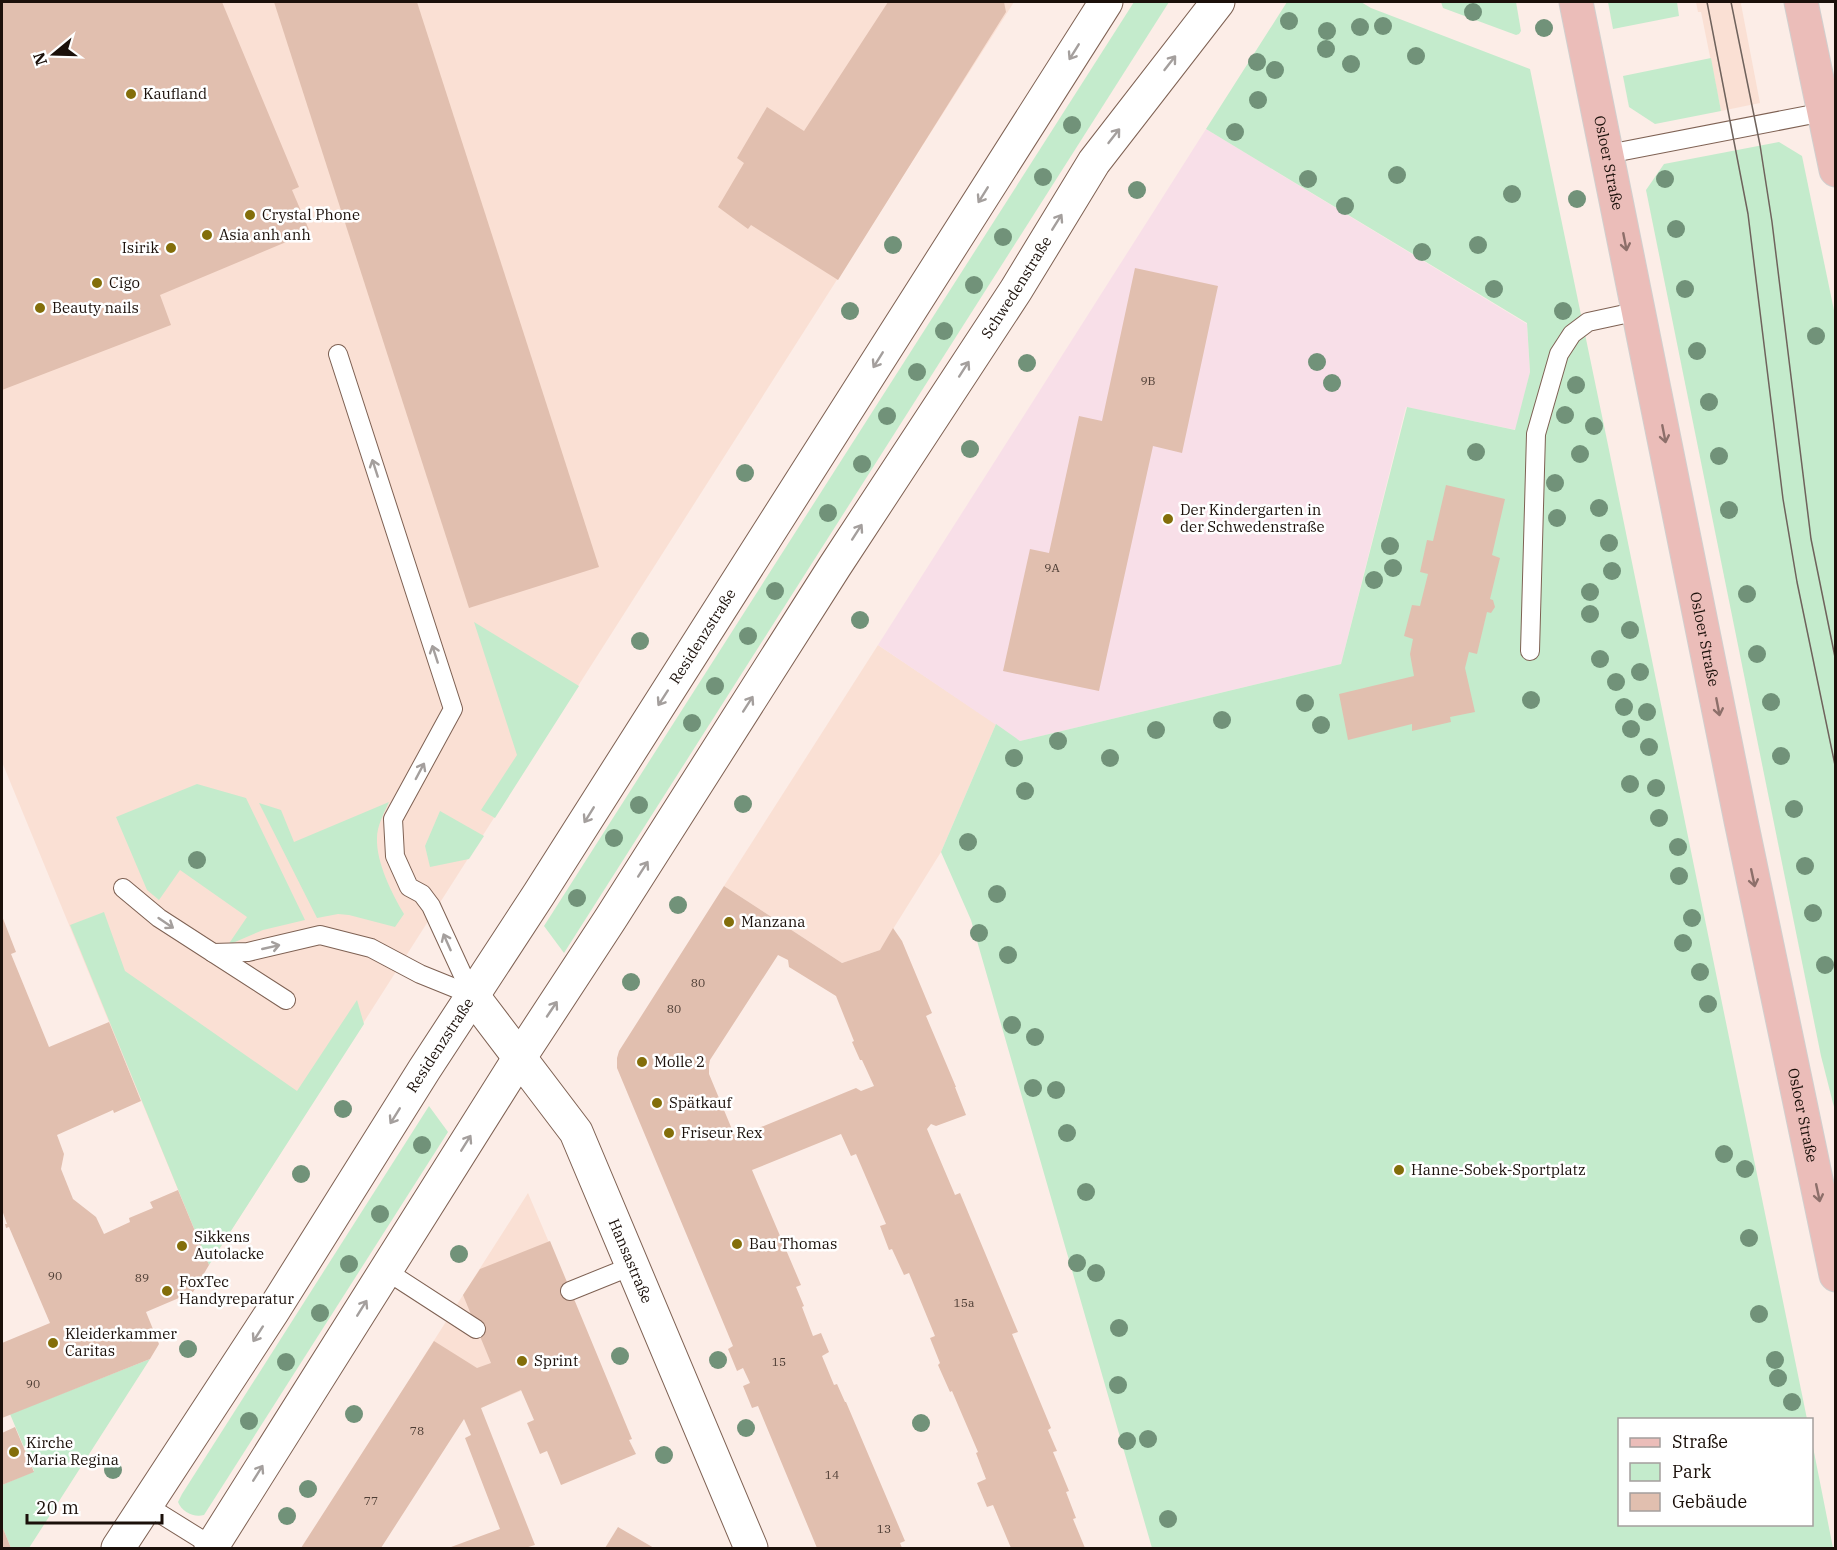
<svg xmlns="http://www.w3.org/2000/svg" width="1837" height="1550" font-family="'IBM Plex Serif',serif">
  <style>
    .built { fill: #fae0d4 }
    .education { fill: #f8dfe8 }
    .green { fill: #c4ebcc }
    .building { fill: #e1bfaf; fill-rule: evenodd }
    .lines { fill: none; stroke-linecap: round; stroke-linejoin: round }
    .service-casing { stroke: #7e6153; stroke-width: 20 }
    .minor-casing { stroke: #7e6153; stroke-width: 35 }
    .secondary-casing { stroke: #7e6153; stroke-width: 35 }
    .primary-casing { stroke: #d1cfce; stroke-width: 35 }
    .service { stroke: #fff; stroke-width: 18 }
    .minor { stroke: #fff; stroke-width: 33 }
    .secondary { stroke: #fff; stroke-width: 33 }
    .primary { stroke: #ebbdb9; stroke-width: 33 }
    .tram { stroke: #6f625c; stroke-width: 1.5 }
    .tree { fill: #719279 }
    .oneway { stroke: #a49f9d }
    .oneway2 { stroke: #8d6f6a }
    .poi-dot { fill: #836e0a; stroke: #fff; stroke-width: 2 }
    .labels { text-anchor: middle; stroke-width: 5; stroke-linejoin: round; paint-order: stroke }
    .number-label { font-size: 12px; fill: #4c3c33 }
    .poi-label { font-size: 15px; fill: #1b100a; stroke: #fff; text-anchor: start }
    .street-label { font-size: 15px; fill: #1b100a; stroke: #fff }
  </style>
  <rect width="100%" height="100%" fill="#fcede7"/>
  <g class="built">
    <polygon points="2,2 1014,2 209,1265 2,762"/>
    <polygon points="1696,2 1742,2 1741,4 1760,103 1721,111 1701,12 1698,12"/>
    <polygon points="878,645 996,724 941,852 880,950 842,963 724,886"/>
    <polygon points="528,1193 598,1358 481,1408 474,1398 419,1364"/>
  </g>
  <polygon class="education" points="1206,129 1527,324 1530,372 1516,430 1406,407 1341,664 1020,741 878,645"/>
  <g class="green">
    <polygon points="1134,2 1169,2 564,953 544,926"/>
    <polygon points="1287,2 1361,2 1371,8 1530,69 1608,445 1807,1419 1620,1420 1620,1524 1812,1524 1812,1442 1833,1548 1152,1548 971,920 941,852 996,724 1020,741 1341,664 1407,407 1515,430 1530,372 1527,323 1206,129"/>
    <polygon points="1441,2 1516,2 1521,31 1519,34 1516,35 1443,8"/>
    <polygon points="1608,2 1677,2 1679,16 1613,29"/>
    <polygon points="1711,58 1721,111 1655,124 1629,107 1623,76"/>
    <polygon points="1779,142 1802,156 1836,320 1835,1111 1821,1056 1646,190 1664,164"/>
    <polygon points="474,622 579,686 495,818 481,810 517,755"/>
    <polygon points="197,784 246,798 305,920 263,930 228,945 247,917 180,870 159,900 147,890 116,817"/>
    <path d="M389,802C384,813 377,826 377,838C376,862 392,894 404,914L395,927L349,915L338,914L317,918L259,803L281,810L294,842Z"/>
    <polygon points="440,811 484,836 469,859 430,867 425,846"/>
    <polygon points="104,912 125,971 297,1091 357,1000 364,1024 209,1265 70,925"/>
    <path d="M429,1106L448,1132L204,1515C194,1518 182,1512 178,1502L182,1494Z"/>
    <polygon points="150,1359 29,1548 11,1548 2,1526 2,1485 34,1471 10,1414"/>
  </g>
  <g class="building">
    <polygon points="2,2 222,2 299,187 292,190 310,232 160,295 171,325 2,390"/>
    <polygon points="274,2 417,2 599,567 469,608"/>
    <polygon points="888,2 1004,2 1006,12 838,280 751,225 748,229 718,207 744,163 737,158 767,107 804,131"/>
    <polygon points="1135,268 1218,286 1182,453 1153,446 1099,691 1003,671 1030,549 1049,553 1079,416 1102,421"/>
    <polygon points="1446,485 1505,499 1492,555 1500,558 1490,599 1493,600 1495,607 1491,613 1487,612 1477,654 1469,652 1465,668 1475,712 1450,717 1451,722 1412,731 1412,724 1348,740 1339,694 1414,676 1410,654 1413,639 1404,636 1412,605 1420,606 1428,574 1420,572 1427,540 1433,541"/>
    <path d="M724,886L842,963L880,950L893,928L902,941L932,1013L926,1016L956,1087H955L966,1115L936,1126L931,1124L927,1129L955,1195L960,1193L1018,1332L1012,1334L1051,1428L1048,1430L1057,1451L1053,1452L1069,1491L1066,1492L1076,1518L1073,1519L1085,1548H1011L993,1505L987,1507L977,1483L986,1479L976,1453L978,1452L952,1391L950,1392L938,1365L940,1363L930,1338L935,1336L909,1273L904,1275L892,1249L889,1250L880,1226L886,1224L856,1154L851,1156L841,1134L752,1170L801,1285L796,1287L804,1306L802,1307L813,1336L821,1333L829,1352L822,1356L834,1385L837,1384L845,1402H846L905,1541L900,1543L902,1548H817L758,1406L752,1408L743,1386L750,1383L743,1368L737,1371L728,1349L733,1346L617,1068V1058L619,1051ZM778,955L788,960L789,967L836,996L854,1041L852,1042L860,1060H862L874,1086L861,1091L856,1088L749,1132L747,1136L736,1139L709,1074V1065L710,1060Z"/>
    <polygon points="2,916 16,952 11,954 49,1047 109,1022 141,1101 114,1113 113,1110 57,1135 64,1154 61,1169 73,1199 96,1217 104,1234 130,1222 129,1218 153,1208 150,1202 178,1190 209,1265 193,1292 146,1312 159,1344 150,1359 2,1418 2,1343 50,1323 9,1227 6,1228 5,1224 7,1224 2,1210"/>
    <polygon points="550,1241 632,1439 629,1440 636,1454 561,1485 547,1451 540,1454 527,1423 534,1420 521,1390 481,1408 535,1545 525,1548 452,1548 451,1547 500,1529 465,1438 471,1435 464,1419 381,1548 301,1548 434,1341 477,1368 491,1363 463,1295 480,1269"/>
    <polygon points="15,1427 34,1472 2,1485 2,1433"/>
    <polygon points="2,1526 11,1548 2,1548"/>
    <polygon points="618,1527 654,1548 605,1548"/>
  </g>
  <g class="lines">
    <g class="service-casing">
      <g id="service">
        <polyline points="1608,154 1824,112"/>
        <polyline points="338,354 453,709 393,819 395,856 409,887 422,894 431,906 472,995"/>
        <polyline points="1530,651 1536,434 1559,354 1572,334 1588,322 1639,311"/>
        <polyline points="123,888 159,918 286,1000"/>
        <polyline points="213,953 248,952 320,935 371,948 420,974 472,995"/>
        <polyline points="385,1270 476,1329"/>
        <polyline points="570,1291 632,1266"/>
        <polyline points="146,1505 212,1546"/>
      </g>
    </g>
    <g class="minor-casing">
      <g id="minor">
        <path id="s1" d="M472,995L576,1132L751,1548"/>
      </g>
    </g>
    <g class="secondary-casing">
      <g id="secondary">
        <path id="s2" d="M118,1548L273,1311L424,1070L539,894L1106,2"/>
        <path id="s3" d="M211,1548L520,1057L611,918L835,566L1016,290L1094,162L1218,2"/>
      </g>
    </g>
    <g class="primary-casing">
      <g id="primary">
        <path id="s4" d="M1576,2L1741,821L1836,1275"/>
        <polyline points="1801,2 1836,170"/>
      </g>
    </g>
    <use href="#service" class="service"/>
    <use href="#minor" class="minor"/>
    <use href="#secondary" class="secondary"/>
    <use href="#primary" class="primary"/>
    <g class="tram">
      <polyline points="1707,2 1748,214 1783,499 1797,582 1836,770"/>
      <polyline points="1731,2 1760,145 1772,222 1811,539 1836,662"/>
    </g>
  </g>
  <g class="tree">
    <circle cx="1473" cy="12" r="9"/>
    <circle cx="1289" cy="21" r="9"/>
    <circle cx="1383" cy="26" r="9"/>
    <circle cx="1360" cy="27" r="9"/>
    <circle cx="1544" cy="28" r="9"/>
    <circle cx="1327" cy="31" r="9"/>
    <circle cx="1326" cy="49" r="9"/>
    <circle cx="1416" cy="56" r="9"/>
    <circle cx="1257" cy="62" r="9"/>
    <circle cx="1351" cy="64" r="9"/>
    <circle cx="1275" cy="70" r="9"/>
    <circle cx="1258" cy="100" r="9"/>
    <circle cx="1072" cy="125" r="9"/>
    <circle cx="1235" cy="132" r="9"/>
    <circle cx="1397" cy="175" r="9"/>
    <circle cx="1043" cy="177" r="9"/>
    <circle cx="1308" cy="179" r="9"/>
    <circle cx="1665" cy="179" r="9"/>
    <circle cx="1137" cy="190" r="9"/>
    <circle cx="1512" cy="194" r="9"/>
    <circle cx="1577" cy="199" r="9"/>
    <circle cx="1345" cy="206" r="9"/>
    <circle cx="1676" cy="229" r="9"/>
    <circle cx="1003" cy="237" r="9"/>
    <circle cx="893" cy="245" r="9"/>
    <circle cx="1478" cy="245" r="9"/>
    <circle cx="1422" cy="252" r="9"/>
    <circle cx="974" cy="285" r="9"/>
    <circle cx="1494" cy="289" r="9"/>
    <circle cx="1685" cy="289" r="9"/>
    <circle cx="850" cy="311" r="9"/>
    <circle cx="1563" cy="311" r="9"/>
    <circle cx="944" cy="331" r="9"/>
    <circle cx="1816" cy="336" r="9"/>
    <circle cx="1697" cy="351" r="9"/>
    <circle cx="1317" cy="362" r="9"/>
    <circle cx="1027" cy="363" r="9"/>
    <circle cx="917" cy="372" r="9"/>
    <circle cx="1332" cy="383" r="9"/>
    <circle cx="1576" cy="385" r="9"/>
    <circle cx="1709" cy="402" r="9"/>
    <circle cx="1565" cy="415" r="9"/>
    <circle cx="887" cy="416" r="9"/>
    <circle cx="1594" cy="426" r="9"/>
    <circle cx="970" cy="449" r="9"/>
    <circle cx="1476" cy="452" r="9"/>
    <circle cx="1580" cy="454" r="9"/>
    <circle cx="1719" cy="456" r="9"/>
    <circle cx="862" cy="464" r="9"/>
    <circle cx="745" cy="473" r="9"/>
    <circle cx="1555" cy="483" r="9"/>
    <circle cx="1599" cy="508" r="9"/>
    <circle cx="1729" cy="510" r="9"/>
    <circle cx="828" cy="513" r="9"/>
    <circle cx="1557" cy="518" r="9"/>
    <circle cx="1609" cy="543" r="9"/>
    <circle cx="1390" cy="546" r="9"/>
    <circle cx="1393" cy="568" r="9"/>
    <circle cx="1612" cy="571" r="9"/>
    <circle cx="1374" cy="580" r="9"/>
    <circle cx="775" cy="591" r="9"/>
    <circle cx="1590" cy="592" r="9"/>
    <circle cx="1747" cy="594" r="9"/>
    <circle cx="1590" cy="614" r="9"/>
    <circle cx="860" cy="620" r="9"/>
    <circle cx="1630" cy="630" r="9"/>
    <circle cx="748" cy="636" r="9"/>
    <circle cx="640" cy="641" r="9"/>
    <circle cx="1757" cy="654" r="9"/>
    <circle cx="1600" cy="659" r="9"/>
    <circle cx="1640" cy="672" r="9"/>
    <circle cx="1616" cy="682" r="9"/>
    <circle cx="715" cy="686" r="9"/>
    <circle cx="1531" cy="700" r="9"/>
    <circle cx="1771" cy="702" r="9"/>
    <circle cx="1305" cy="703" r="9"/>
    <circle cx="1624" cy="707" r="9"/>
    <circle cx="1647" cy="712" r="9"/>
    <circle cx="1222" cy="720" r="9"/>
    <circle cx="692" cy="723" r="9"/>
    <circle cx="1321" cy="725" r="9"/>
    <circle cx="1631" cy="729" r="9"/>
    <circle cx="1156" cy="730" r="9"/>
    <circle cx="1058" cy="741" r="9"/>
    <circle cx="1649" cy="747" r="9"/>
    <circle cx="1781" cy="756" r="9"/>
    <circle cx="1014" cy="758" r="9"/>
    <circle cx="1110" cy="758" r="9"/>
    <circle cx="1630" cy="784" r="9"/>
    <circle cx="1656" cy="788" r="9"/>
    <circle cx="1025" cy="791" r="9"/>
    <circle cx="743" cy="804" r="9"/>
    <circle cx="639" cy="805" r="9"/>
    <circle cx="1794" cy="809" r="9"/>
    <circle cx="1659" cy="818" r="9"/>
    <circle cx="614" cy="838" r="9"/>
    <circle cx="968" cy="842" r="9"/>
    <circle cx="1678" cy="847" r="9"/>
    <circle cx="197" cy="860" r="9"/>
    <circle cx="1805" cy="866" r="9"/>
    <circle cx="1679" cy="876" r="9"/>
    <circle cx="997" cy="894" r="9"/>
    <circle cx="577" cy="898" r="9"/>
    <circle cx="678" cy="905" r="9"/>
    <circle cx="1813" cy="913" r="9"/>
    <circle cx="1692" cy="918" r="9"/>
    <circle cx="979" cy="933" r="9"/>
    <circle cx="1683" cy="943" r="9"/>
    <circle cx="1008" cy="955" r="9"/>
    <circle cx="1825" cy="965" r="9"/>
    <circle cx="1700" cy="972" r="9"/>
    <circle cx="631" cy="982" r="9"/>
    <circle cx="1708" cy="1004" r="9"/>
    <circle cx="1012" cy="1025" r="9"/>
    <circle cx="1035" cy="1037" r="9"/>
    <circle cx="1033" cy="1088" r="9"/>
    <circle cx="1056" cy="1090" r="9"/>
    <circle cx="343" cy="1109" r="9"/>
    <circle cx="1067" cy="1133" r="9"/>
    <circle cx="422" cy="1145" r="9"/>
    <circle cx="1724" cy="1154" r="9"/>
    <circle cx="1745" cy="1169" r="9"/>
    <circle cx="301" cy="1174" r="9"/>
    <circle cx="1086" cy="1192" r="9"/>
    <circle cx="380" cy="1214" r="9"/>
    <circle cx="1749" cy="1238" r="9"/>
    <circle cx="459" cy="1254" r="9"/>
    <circle cx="1077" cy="1263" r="9"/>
    <circle cx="349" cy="1264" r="9"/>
    <circle cx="1096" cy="1273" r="9"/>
    <circle cx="320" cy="1313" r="9"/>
    <circle cx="1759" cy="1314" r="9"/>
    <circle cx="1119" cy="1328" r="9"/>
    <circle cx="188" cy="1349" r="9"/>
    <circle cx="620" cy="1356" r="9"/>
    <circle cx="718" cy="1360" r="9"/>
    <circle cx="1775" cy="1360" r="9"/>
    <circle cx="286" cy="1362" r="9"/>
    <circle cx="1778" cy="1378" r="9"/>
    <circle cx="1118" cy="1385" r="9"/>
    <circle cx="1792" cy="1402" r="9"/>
    <circle cx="354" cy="1414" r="9"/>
    <circle cx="249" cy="1421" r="9"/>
    <circle cx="921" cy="1423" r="9"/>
    <circle cx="746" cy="1428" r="9"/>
    <circle cx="1148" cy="1439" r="9"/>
    <circle cx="1127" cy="1441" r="9"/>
    <circle cx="664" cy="1455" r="9"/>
    <circle cx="113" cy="1470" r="9"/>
    <circle cx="308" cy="1489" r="9"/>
    <circle cx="287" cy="1516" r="9"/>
    <circle cx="1168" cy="1519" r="9"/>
  </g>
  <defs><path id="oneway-shaft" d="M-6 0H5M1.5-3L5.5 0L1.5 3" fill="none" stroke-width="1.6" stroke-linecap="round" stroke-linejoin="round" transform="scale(1.5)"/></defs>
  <g class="oneway">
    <use href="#oneway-shaft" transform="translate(1074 52) rotate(122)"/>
    <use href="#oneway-shaft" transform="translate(1170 63) rotate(-52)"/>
    <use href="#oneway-shaft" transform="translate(1114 136) rotate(-52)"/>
    <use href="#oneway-shaft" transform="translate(983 195) rotate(122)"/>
    <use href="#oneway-shaft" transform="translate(1057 222) rotate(-58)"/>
    <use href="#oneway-shaft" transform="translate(878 360) rotate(122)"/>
    <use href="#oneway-shaft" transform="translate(964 369) rotate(-57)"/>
    <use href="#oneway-shaft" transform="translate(375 468) rotate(-108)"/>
    <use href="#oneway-shaft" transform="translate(857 532) rotate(-57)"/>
    <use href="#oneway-shaft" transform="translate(435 654) rotate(-108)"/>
    <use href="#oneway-shaft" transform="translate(663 698) rotate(123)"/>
    <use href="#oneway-shaft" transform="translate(748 704) rotate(-57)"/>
    <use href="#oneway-shaft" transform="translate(420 771) rotate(-62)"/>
    <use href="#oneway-shaft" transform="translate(589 815) rotate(122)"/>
    <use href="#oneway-shaft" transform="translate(643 869) rotate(-57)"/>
    <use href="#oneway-shaft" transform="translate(166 923) rotate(34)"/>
    <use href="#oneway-shaft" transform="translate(447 942) rotate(-114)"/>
    <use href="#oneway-shaft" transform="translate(271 947) rotate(-13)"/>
    <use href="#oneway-shaft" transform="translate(552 1009) rotate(-56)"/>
    <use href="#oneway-shaft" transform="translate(395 1116) rotate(122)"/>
    <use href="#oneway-shaft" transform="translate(466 1143) rotate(-58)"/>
    <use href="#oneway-shaft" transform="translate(362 1308) rotate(-58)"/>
    <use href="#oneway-shaft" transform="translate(258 1334) rotate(123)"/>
    <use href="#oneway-shaft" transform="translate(258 1473) rotate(-58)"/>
  </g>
  <g class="oneway2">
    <use href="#oneway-shaft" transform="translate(1625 242) rotate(79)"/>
    <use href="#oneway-shaft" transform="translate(1664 434) rotate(79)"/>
    <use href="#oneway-shaft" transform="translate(1718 707) rotate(79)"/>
    <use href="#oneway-shaft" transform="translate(1753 878) rotate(78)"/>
    <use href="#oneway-shaft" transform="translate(1818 1193) rotate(78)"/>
  </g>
  <g class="poi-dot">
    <circle cx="131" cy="94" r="6"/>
    <circle cx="250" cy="215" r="6"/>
    <circle cx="207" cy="235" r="6"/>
    <circle cx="171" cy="248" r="6"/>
    <circle cx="97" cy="283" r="6"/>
    <circle cx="40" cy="308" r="6"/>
    <circle cx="1168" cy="519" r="6"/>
    <circle cx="729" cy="922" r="6"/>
    <circle cx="642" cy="1062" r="6"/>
    <circle cx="657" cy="1103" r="6"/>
    <circle cx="669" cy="1133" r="6"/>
    <circle cx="1399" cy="1170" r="6"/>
    <circle cx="737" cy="1244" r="6"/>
    <circle cx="182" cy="1246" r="6"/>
    <circle cx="167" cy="1291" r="6"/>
    <circle cx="53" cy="1343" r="6"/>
    <circle cx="522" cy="1361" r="6"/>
    <circle cx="14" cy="1452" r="6"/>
  </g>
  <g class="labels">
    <g class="number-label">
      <text x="1148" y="385">9B</text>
      <text x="1052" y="572">9A</text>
      <text x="698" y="987">80</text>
      <text x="674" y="1013">80</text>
      <text x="55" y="1280">90</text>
      <text x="142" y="1282">89</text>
      <text x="964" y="1307">15a</text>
      <text x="779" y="1366">15</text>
      <text x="33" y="1388">90</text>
      <text x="417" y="1435">78</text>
      <text x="832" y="1479">14</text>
      <text x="371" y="1505">77</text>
      <text x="884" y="1533">13</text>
    </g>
    <g class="poi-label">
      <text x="143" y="99">Kaufland</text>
      <text x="262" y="220">Crystal Phone</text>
      <text x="219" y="240">Asia anh anh</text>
      <text x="159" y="253" text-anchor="end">Isirik</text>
      <text x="109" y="288">Cigo</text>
      <text x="52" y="313">Beauty nails</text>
      <text x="1180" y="515">Der Kindergarten in<tspan x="1180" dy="17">der Schwedenstraße</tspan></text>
      <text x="741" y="927">Manzana</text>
      <text x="654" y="1067">Molle 2</text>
      <text x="669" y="1108">Spätkauf</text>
      <text x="681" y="1138">Friseur Rex</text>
      <text x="1411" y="1175">Hanne-Sobek-Sportplatz</text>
      <text x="194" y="1242">Sikkens<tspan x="194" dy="17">Autolacke</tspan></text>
      <text x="749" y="1249">Bau Thomas</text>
      <text x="179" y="1287">FoxTec<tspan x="179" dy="17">Handyreparatur</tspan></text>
      <text x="65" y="1339">Kleiderkammer<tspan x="65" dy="17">Caritas</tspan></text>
      <text x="534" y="1366">Sprint</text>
      <text x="26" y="1448">Kirche<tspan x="26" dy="17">Maria Regina</tspan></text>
    </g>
    <g class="street-label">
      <text dy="5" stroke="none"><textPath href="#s4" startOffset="164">Osloer Straße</textPath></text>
      <text dy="5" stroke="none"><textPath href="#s3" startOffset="1496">Schwedenstraße</textPath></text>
      <text dy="5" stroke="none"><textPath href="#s2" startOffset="1083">Residenzstraße</textPath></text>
      <text dy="5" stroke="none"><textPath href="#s4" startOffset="650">Osloer Straße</textPath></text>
      <text dy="5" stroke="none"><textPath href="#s2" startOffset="597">Residenzstraße</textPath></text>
      <text dy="5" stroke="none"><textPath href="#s4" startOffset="1136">Osloer Straße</textPath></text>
      <text dy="5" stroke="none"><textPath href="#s1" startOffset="312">Hansastraße</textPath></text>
    </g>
  </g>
  <rect width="1837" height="1550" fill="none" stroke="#1b100a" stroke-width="6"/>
  <rect x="1618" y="1418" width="195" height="108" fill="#ffffff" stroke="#a49f9d" stroke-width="1.5"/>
  <rect x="1630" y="1438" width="30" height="9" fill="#ebbdb9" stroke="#a49f9d" stroke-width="1.5"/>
  <text x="1672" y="1448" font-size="18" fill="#1b100a">Straße</text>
  <rect x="1630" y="1463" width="30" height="18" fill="#c4ebcc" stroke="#a49f9d" stroke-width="1.5"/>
  <text x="1672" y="1478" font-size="18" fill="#1b100a">Park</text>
  <rect x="1630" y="1493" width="30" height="18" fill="#e1bfaf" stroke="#a49f9d" stroke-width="1.5"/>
  <text x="1672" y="1508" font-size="18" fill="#1b100a">Gebäude</text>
  <g transform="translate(54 54) rotate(251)" stroke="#ffffff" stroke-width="4.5" paint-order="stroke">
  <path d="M0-4.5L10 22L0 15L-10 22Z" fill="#1b100a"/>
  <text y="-9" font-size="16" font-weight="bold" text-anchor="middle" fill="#1b100a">N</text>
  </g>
  <path d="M27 1514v9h135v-9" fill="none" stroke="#1b100a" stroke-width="3"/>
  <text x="36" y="1514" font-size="18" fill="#1b100a" stroke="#ffffff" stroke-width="4.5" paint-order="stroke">20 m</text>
</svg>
